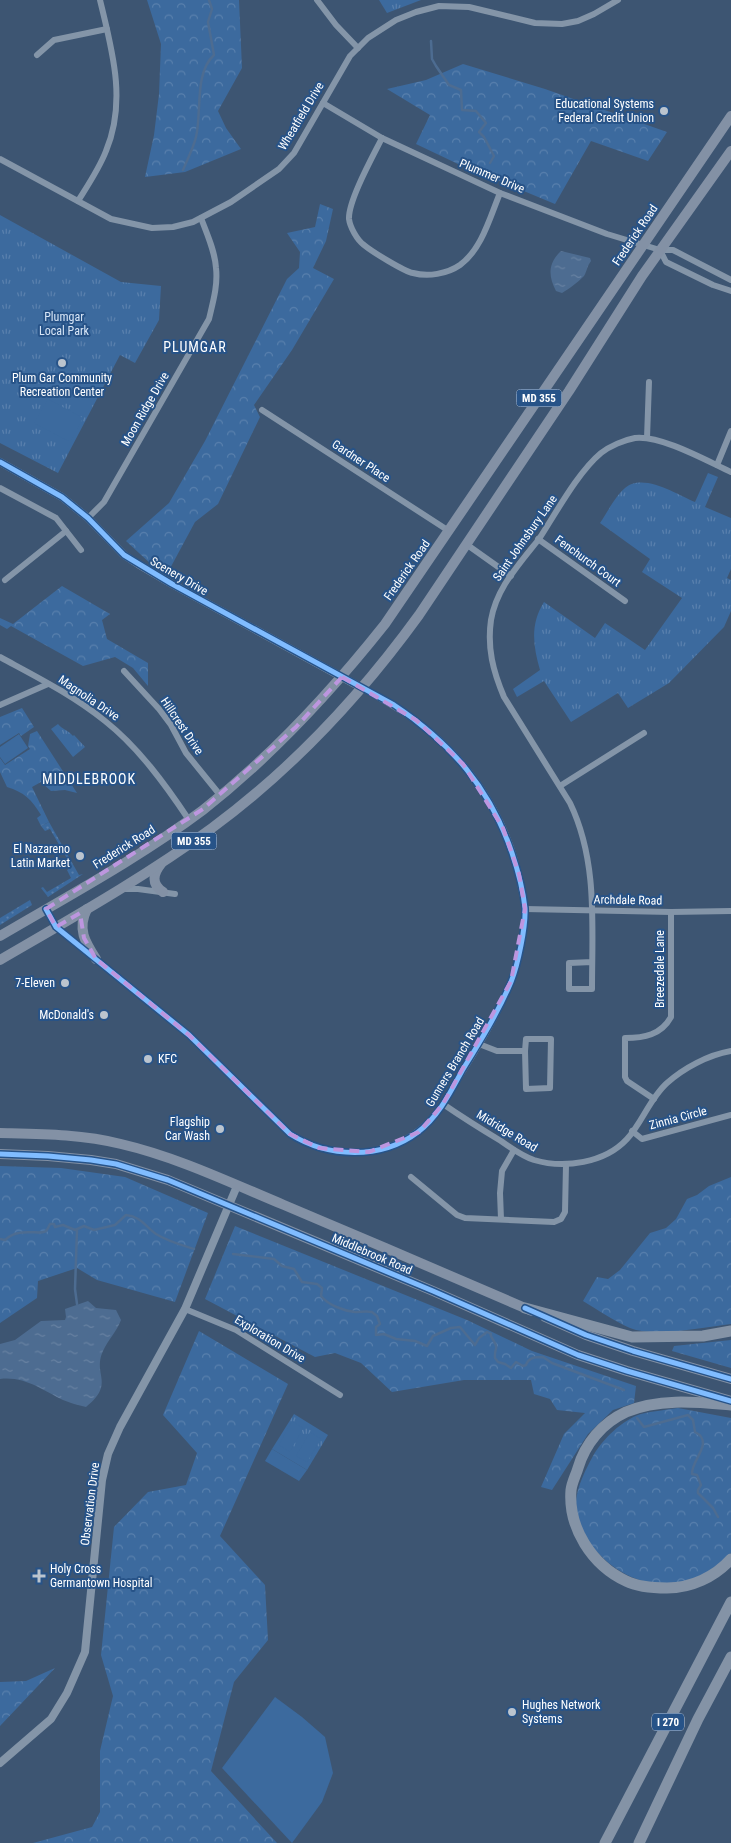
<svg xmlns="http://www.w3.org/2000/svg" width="731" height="1843" font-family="'Roboto Condensed',sans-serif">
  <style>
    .grass { fill: url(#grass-dots) }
    .forest { fill: url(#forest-crowns) }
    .park { fill: url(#park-tufts) }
    .garden { fill: #3c6a9e }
    .water { fill: url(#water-ripples) }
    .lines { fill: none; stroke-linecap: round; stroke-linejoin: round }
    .stream { stroke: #4d6c91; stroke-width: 2.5 }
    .minor { stroke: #8495a8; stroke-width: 6 }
    .tertiary { stroke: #8495a8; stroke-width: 8 }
    .primary { stroke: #8391a5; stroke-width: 10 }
    .motorway { stroke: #8493a6; stroke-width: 11 }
    .cycleway-casing { stroke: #275388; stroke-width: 8 }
    .cycleway { stroke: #80bcff; stroke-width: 5 }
    .marked { fill: none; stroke: #bd96df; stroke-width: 4; stroke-dasharray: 10 6; stroke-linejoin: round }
    .poi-dot { fill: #bbc4ce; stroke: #275388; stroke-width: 2 }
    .labels { text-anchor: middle; stroke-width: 4; stroke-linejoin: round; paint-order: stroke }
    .shield { fill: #275388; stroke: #becbdb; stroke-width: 1 }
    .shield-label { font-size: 11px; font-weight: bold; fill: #fff }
    .poi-label { font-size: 12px; fill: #fff; stroke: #275388; text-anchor: end }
    .street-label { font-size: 12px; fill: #fff; stroke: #275388 }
    .park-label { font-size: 12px; fill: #d8e6f7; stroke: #275388 }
    .neighbourhood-label { font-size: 14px; letter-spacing: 1px; fill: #fff; stroke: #275388 }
  </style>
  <defs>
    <pattern id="grass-dots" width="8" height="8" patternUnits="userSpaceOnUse" patternTransform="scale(1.25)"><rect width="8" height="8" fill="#3c6a9e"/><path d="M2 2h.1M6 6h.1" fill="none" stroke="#5980ad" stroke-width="1.8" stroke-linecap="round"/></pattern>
    <pattern id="forest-crowns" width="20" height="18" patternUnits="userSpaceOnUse" patternTransform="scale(1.25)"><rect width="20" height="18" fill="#3c6a9e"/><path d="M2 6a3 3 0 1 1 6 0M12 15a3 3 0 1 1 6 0" fill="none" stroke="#5980ad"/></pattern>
    <pattern id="park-tufts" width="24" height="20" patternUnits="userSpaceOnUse" patternTransform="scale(1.25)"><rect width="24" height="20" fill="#3c6a9e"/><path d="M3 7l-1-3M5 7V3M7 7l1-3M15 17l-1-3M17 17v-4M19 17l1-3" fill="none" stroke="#5980ad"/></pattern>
    <pattern id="water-ripples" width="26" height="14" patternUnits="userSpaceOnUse" patternTransform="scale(1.25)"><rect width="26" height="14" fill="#4d6c91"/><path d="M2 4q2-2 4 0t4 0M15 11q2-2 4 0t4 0" fill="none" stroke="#6882a2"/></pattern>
  </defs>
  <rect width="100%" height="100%" fill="#3d5572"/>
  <g class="grass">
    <polygon points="49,822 79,875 83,874 48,897 41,888 43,887 47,892 71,878 67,870 72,867 50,829 45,831 41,826"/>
    <polygon points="30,900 32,905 0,925 0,918"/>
  </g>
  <g class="forest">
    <polygon points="147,0 239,0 242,68 218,111 226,128 241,149 185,172 145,177 154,135 159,94 161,44"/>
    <polygon points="463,64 545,89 667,132 648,161 591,141 555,204 458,164 416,144 430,115 387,89 426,80"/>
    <polygon points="320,204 333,209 326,241 313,268 334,279 292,350 254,405 260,417 218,504 195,522 167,574 152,565 126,541 169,503 205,441 287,279 299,268 300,252 287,233 315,227"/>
    <polygon points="62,586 110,614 102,620 107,639 148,663 148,686 133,668 115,657 83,666 11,626 7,629 0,625 0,618 13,624"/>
    <polygon points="22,708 34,727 21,736 19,733 0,745 0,717"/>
    <path d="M37,731L77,793L65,790L51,791L41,782L32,787L49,822L41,826L37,818L41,815C32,800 24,792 7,787L0,772V758L5,765L30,749L28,746L30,734Z"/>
    <polygon points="0,1166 61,1168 125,1177 208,1213 175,1302 97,1280 77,1268 38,1281 37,1298 0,1323"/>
    <path d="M731,1177V1324C704,1327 655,1338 630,1328C614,1321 598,1310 583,1301L597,1277L608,1279L620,1270L650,1233L666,1228L676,1219L687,1199L697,1195L709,1186Z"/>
    <polygon points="235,1226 467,1320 532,1351 636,1386 634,1403 613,1410 588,1434 552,1490 541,1487 564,1434 585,1413 557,1410 550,1399 534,1394 531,1380 464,1380 392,1392 361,1363 335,1353 315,1357 205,1299"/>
    <polygon points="199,1331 288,1384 220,1536 265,1585 268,1640 234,1682 211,1771 277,1843 33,1843 92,1827 100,1812 100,1751 113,1696 101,1655 114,1527 148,1492 186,1485 197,1453 163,1415"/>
    <polygon points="731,1340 731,1368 672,1351 674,1346"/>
    <path d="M678,1408L731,1418V1553C690,1597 630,1593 593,1547C584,1535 576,1517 576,1502C577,1486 586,1469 593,1456C603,1439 622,1420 641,1414C653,1411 666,1410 678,1408Z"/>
    <polygon points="55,1668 0,1726 0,1682 26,1681"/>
  </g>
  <g class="park">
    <polygon points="379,0 421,0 387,13"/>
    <polygon points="0,215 121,282 161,286 159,320 135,363 120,355 58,473 0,443"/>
    <path d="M708,473L718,477L705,507L731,518V569L727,578L731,580V611L724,627L669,683L628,708L618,693L571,722L544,681L517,697L513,689L540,670C533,646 530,624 544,602L595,638L605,623L645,650L682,598L642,572L650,559L600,523C607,513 616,495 625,488C643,472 678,495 695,502Z"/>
    <path d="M58,724C62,729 68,730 73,736L74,735L85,747L73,757L51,729Z"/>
    <polygon points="294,1414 328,1435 307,1470 272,1449"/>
  </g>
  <g class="garden">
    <polygon points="48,399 83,418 70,442 34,423"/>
    <polygon points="19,734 28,748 5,764 0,757 0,747"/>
    <polygon points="292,1421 303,1428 290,1452 279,1445"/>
    <polygon points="310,1432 321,1439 307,1462 296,1456"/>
    <polygon points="272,1449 307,1470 299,1481 265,1461"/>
    <polygon points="275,1697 302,1717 325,1737 333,1773 322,1802 292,1843 222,1768"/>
  </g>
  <g class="water">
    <path d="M561,251L590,258L591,261C587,266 587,271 584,276C578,282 569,289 562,293L556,291C548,276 548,263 561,251Z"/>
    <path d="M88,1301L96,1308L116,1310L121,1320C117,1331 108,1340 103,1351C92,1375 116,1383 86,1407C78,1405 70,1403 63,1400C42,1390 25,1376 0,1379V1344L15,1340L41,1321L65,1320L66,1317L65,1309Z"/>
  </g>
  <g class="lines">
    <g class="stream">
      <polyline points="431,41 432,59 436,66 449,85 461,90 462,110 476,111 486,123 479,132 484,137 494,156 490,163"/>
      <path d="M183,170C187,160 193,149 196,137C202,113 194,73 214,55L208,22L212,9L209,0"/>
      <polyline points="77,1230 75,1289 77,1304"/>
      <path d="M0,1239L5,1240C19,1226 41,1236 46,1231C48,1229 49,1226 50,1224H54L55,1227L63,1225L75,1230L84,1226L94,1230L115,1225L126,1215C140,1216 146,1227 156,1234C167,1241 181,1245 194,1249"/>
      <path d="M233,1254L274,1259L282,1266L294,1269L302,1282L317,1284L322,1288L321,1296C328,1305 344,1311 355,1312C361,1312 366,1311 372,1312L377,1316L380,1324L376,1327V1335L384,1334L396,1339L415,1341L427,1346L433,1336L451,1328L460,1327L475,1345L479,1338L487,1332C495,1336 488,1331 492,1338C500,1351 494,1346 495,1358L498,1362L505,1364L511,1368L516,1362L523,1366L526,1365C529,1357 535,1357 543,1357L552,1363L624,1390"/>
      <path d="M637,1418L644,1427L688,1415L693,1420L695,1432C715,1442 691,1460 692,1474L697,1475L701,1485L698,1490V1493L713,1508L718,1517"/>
    </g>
    <g class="minor">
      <polyline points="317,0 336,25 358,48"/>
      <polyline points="37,55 54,40 107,29"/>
      <polyline points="323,103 382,138 500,193 607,234 660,250 673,250 731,280"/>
      <path d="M382,138C373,156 348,201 349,219C350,227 357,240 364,245C371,251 405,272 413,273C428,277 447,274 460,265C482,249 490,217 500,193"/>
      <polyline points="0,159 111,219 152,228 173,227 193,222 231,202 279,169 294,153 350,56 368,38 396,20 416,12 439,6 469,7 535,23 562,24 578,21 594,14 618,0"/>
      <path d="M78,201C88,185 99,169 106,151C127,101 112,50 100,0"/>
      <polyline points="660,250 666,262 713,285 731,291"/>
      <polyline points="262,410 449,531"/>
      <polyline points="647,438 649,382"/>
      <polyline points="717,465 731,431"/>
      <polyline points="0,488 56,518 81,550"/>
      <path d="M88,518L104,502L209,319C213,302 218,285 216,268C215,251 207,234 201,218"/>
      <polyline points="538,539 625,601"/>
      <polyline points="466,544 511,576"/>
      <polyline points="5,580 66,531"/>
      <path d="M0,657C35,676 73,695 105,721C138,747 165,784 189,820"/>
      <polyline points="124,671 159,709 171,725 186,753 220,795"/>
      <polyline points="0,705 48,684"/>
      <polyline points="560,786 644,733"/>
      <polyline points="123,889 138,889 175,894"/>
      <path d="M46,909L56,927L189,1035L290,1134C341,1167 409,1156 443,1104C466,1065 494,1025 511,982C519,960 524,934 525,911C525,904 523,896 521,888C513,833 482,779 441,741C417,719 390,704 362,688"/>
      <polyline points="525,909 671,912 731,911"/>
      <path d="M592,962L569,963V989H592C592,926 598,861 570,803L504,697C493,671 487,648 491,620C493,608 499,594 505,584C515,568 527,554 539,539C556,513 578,472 601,453C610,446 624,440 635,438C661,435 707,461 731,472"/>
      <polyline points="479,1044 497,1051 525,1051 526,1039 551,1039 550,1088 526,1089 525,1051"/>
      <path d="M654,1099L627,1081L625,1077V1038C644,1038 661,1035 671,1017V912"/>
      <path d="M443,1104C462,1117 481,1129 501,1141C511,1148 522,1156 534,1160C564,1169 605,1163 627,1139C642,1123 650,1098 667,1083C684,1068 708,1055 731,1051"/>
      <polyline points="632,1131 642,1139 731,1115"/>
      <polyline points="411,1177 457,1215 465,1218 554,1222 561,1219 565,1212 566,1165"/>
      <polyline points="501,1219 500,1193 502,1171 514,1150"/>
      <polyline points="185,1309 236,1330 340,1395"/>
    </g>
    <g class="tertiary">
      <polyline points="0,462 62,497 88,518 124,555 138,564 172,584 362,688"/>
      <polyline points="0,1763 51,1719 67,1693 85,1652 102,1480 108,1454 120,1427 185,1309 237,1186"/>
    </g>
    <g class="primary">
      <path d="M161,864C153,874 151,884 163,892"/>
      <path d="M87,909C77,929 85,942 96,959"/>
      <path d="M0,936C68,896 139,858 203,810C272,756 331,692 385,624L731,116"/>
      <path d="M0,960C72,918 145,877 212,828C292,769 361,695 419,615L569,391L642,276L731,151"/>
      <path d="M0,1133C40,1134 81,1134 121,1144C177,1157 231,1183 284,1205C367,1240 449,1275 532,1311"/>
      <polyline points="0,1154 48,1156 91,1160 116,1164 168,1180 433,1291 578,1355 627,1371 731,1401"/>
      <polyline points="545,1317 586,1335 633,1351 731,1379"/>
    </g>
    <g class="motorway">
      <polyline points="525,1308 632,1337 703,1336 731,1331"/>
      <path d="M731,1405C696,1402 659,1398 626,1412C602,1423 585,1444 578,1468C576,1475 572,1482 571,1490C568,1528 592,1565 626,1581C638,1587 654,1588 667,1588C691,1588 715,1577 731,1559"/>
      <polyline points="605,1843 731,1602"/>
      <polyline points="639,1843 698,1719 731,1657"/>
    </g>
    <g class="cycleway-casing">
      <g id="cycleway">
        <path d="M0,462L62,497L88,518L124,555L172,584L394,705C451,743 490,788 512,853C518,871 523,889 525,908C526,926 518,965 511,982C498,1013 479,1043 462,1071C450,1093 438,1117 418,1132C381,1160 328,1158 290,1134L189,1035L56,927L46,909"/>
        <polyline points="0,1154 48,1156 91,1160 116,1164 168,1180 433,1291 578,1355 627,1371 731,1401"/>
        <polyline points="525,1308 586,1335 633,1351 731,1379"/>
      </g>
    </g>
    <use href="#cycleway" class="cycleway"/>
  </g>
  <path class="marked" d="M342,677L416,720L463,764L503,828L519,874L525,909L511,981L443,1104L419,1132L369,1152L319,1148L290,1134L189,1035L96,959L84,938L80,913L56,927L46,909L203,809L296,727Z"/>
  <g class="poi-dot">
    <circle cx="664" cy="111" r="5"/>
    <circle cx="62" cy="363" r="5"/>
    <circle cx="80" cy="856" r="5"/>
    <circle cx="65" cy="983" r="5"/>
    <circle cx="104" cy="1015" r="5"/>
    <circle cx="148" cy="1059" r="5"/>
    <circle cx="220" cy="1129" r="5"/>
    <path d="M36.5 1568.5h5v5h5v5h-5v5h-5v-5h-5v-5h5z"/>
    <circle cx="512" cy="1712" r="5"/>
  </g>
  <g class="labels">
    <g class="shield">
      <rect x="516.5" y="389.5" width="45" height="17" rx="4"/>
      <rect x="171.5" y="832.5" width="45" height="17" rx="4"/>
      <rect x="652" y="1713.5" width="32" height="17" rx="4"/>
    </g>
    <g class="shield-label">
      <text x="539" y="402">MD 355</text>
      <text x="194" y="845">MD 355</text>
      <text x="668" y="1726">I 270</text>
    </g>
    <g class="poi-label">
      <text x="654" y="108">Educational Systems<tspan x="654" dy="14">Federal Credit Union</tspan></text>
      <text x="62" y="382" text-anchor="middle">Plum Gar Community<tspan x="62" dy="14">Recreation Center</tspan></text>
      <text x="70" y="853">El Nazareno<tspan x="70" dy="14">Latin Market</tspan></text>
      <text x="55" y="987">7-Eleven</text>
      <text x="94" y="1019">McDonald's</text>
      <text x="158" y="1063" text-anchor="start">KFC</text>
      <text x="210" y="1126">Flagship<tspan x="210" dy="14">Car Wash</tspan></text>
      <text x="50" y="1573" text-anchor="start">Holy Cross<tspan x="50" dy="14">Germantown Hospital</tspan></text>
      <text x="522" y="1709" text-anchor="start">Hughes Network<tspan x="522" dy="14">Systems</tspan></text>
    </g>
    <g class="street-label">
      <text transform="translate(301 116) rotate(-59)" y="4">Wheatfield Drive</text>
      <text transform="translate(492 176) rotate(23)" y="4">Plummer Drive</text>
      <text transform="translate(635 235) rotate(-56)" y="4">Frederick Road</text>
      <text transform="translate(145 409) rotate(-60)" y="4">Moon Ridge Drive</text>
      <text transform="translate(361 461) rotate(33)" y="4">Gardner Place</text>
      <text transform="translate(525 538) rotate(-55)" y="4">Saint Johnsbury Lane</text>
      <text transform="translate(588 561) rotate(36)" y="4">Fenchurch Court</text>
      <text transform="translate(407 570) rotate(-55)" y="4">Frederick Road</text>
      <text transform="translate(179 576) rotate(30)" y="4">Scenery Drive</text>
      <text transform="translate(89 698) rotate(34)" y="4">Magnolia Drive</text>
      <text transform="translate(182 726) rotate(56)" y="4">Hillcrest Drive</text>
      <text transform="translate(124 847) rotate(-32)" y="4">Frederick Road</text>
      <text transform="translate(628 900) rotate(1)" y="4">Archdale Road</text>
      <text transform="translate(660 969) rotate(-90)" y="4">Breezedale Lane</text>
      <text transform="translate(455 1062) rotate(-59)" y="4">Gunners Branch Road</text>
      <text transform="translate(678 1118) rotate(-15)" y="4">Zinnia Circle</text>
      <text transform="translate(507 1131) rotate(31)" y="4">Midridge Road</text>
      <text transform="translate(372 1254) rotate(23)" y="4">Middlebrook Road</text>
      <text transform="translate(270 1339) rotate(31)" y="4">Exploration Drive</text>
      <text transform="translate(90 1504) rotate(-83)" y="4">Observation Drive</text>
    </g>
    <g class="park-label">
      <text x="64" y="321">Plumgar<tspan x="64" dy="14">Local Park</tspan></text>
    </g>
    <g class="neighbourhood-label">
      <text x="195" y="352">PLUMGAR</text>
      <text x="89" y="784">MIDDLEBROOK</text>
    </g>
  </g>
</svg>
